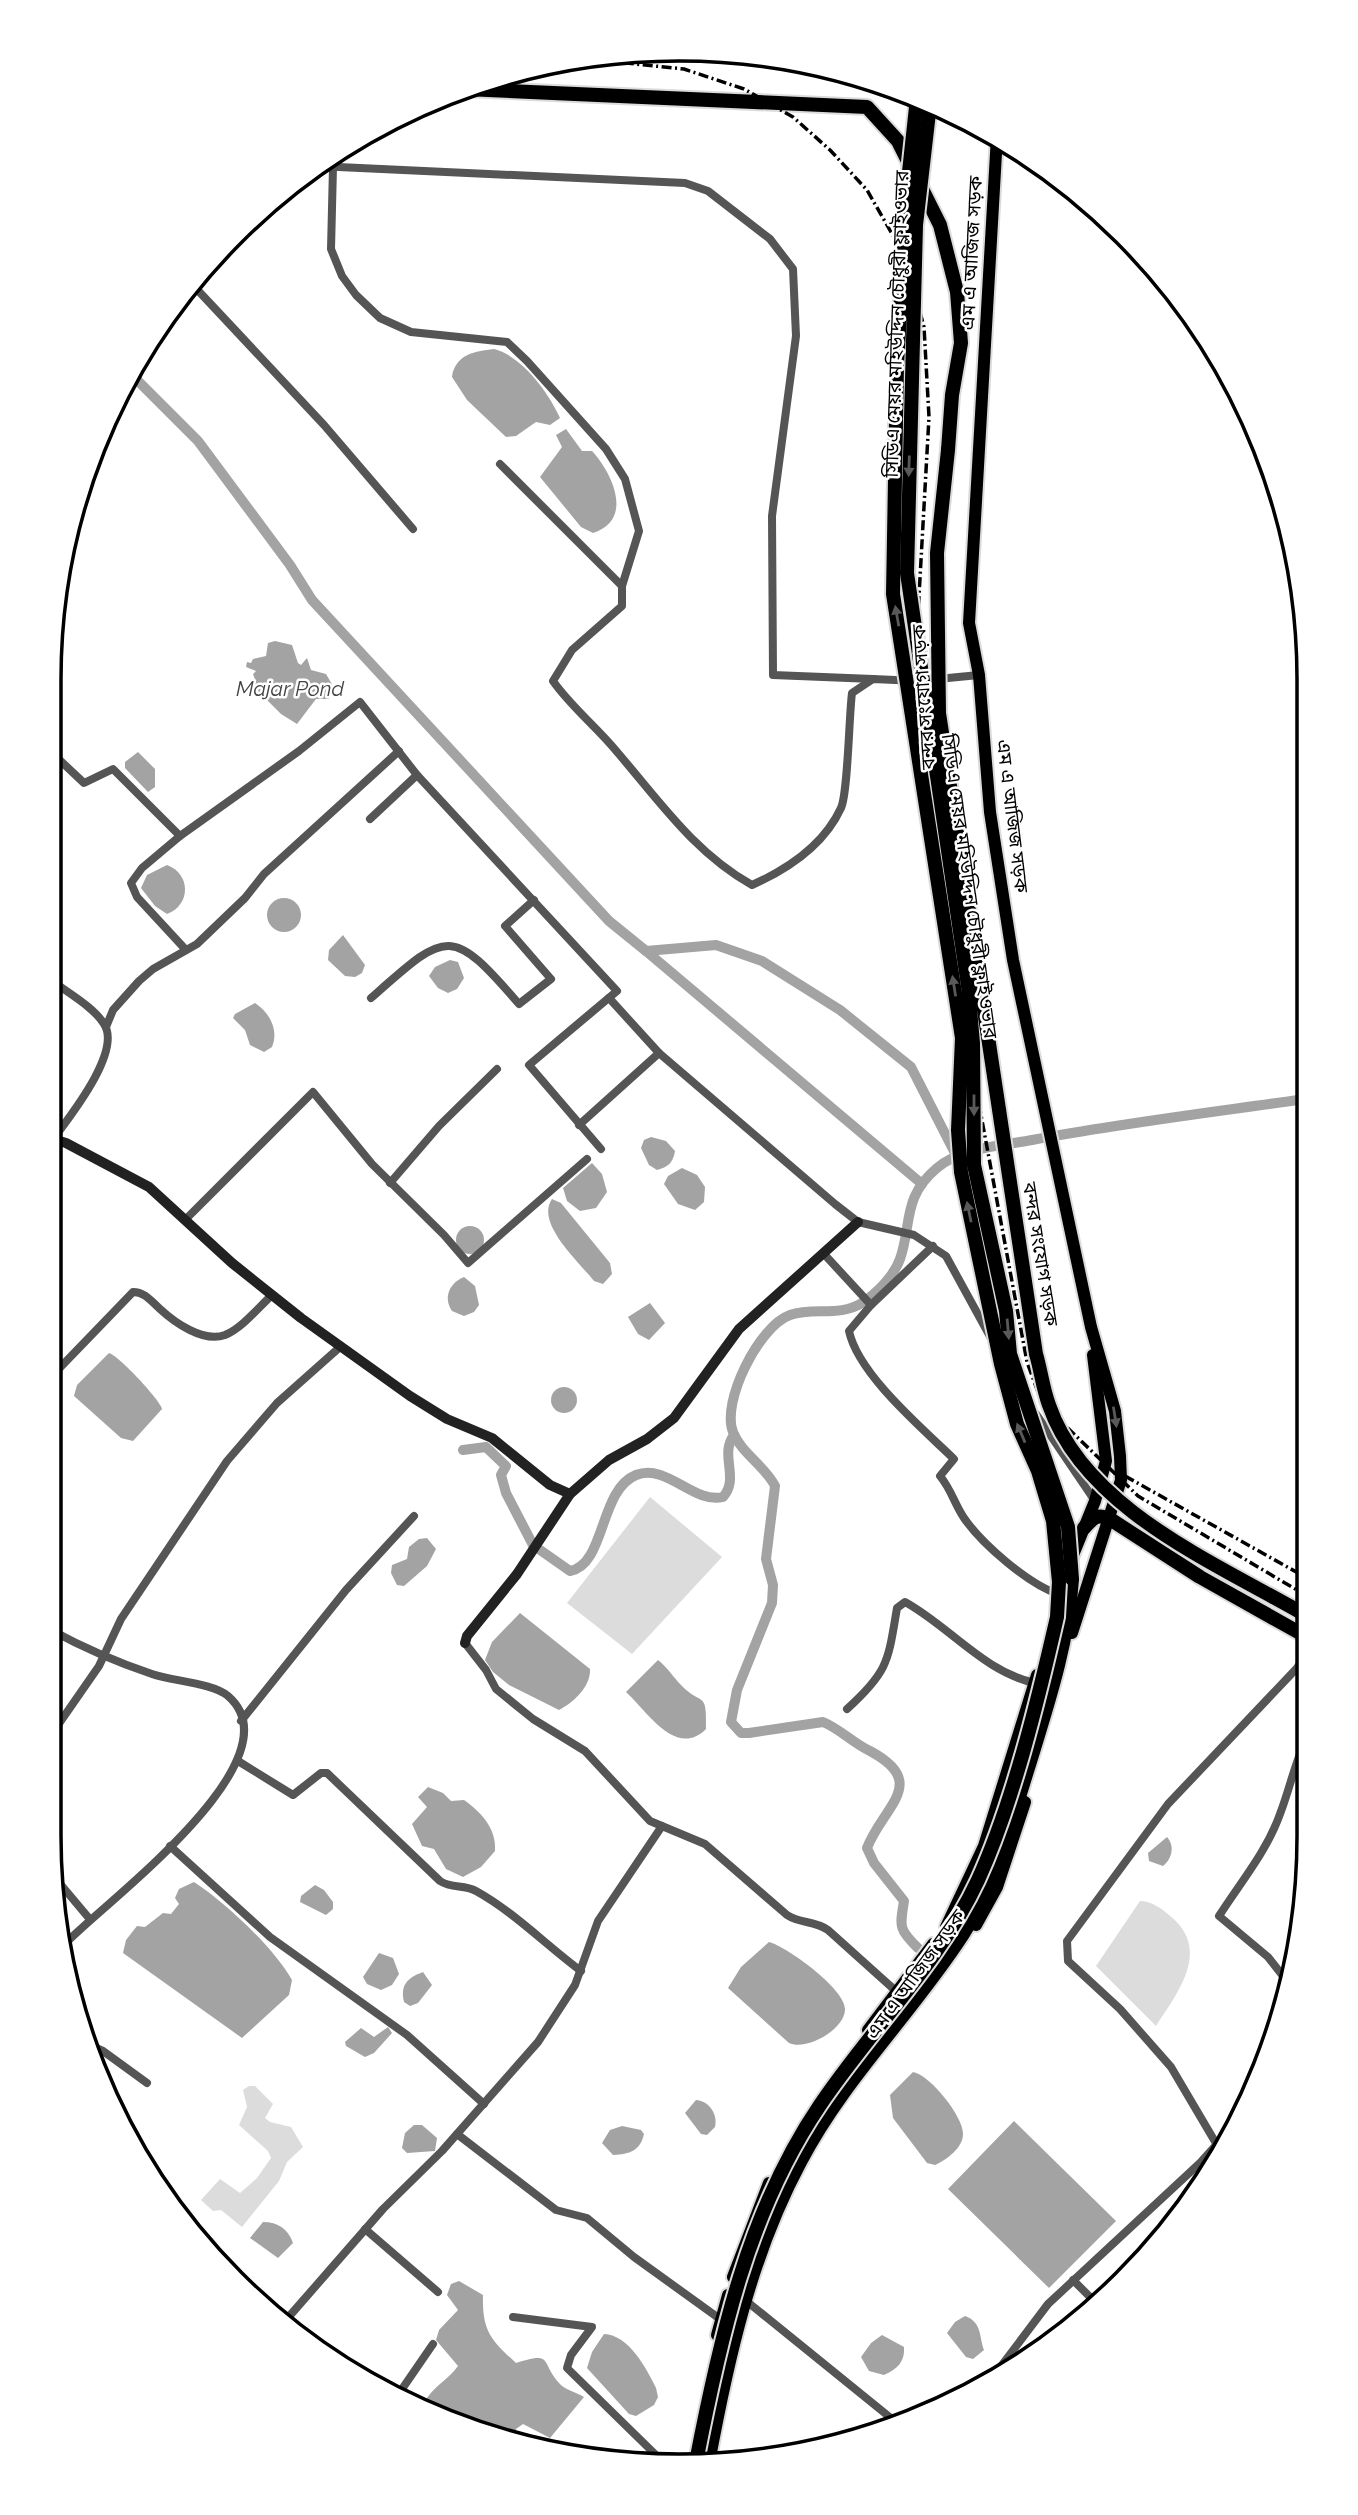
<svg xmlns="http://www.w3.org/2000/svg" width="1358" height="2515" font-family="Raleway,'Noto Sans Bengali',sans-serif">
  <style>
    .green { fill: #dcdcdc }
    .water { fill: #a3a3a3 }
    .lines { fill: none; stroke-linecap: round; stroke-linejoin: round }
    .canal { stroke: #a3a3a3; stroke-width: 10 }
    .primary-casing { stroke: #dbdbdb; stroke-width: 16 }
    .highway-casing { stroke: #dbdbdb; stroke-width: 18 }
    .street { stroke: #555; stroke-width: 8 }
    .secondary { stroke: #222; stroke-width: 10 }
    .primary { stroke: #000; stroke-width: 12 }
    .highway { stroke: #000; stroke-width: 14 }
    .rail { stroke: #000; stroke-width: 3.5; stroke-dasharray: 10 3.5 2 3.5; stroke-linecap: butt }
    .highway-bridge-casing { stroke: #dbdbdb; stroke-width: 18; stroke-linecap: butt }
    .highway-bridge { stroke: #000; stroke-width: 14 }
    .oneway { fill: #595959 }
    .labels { text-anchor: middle; stroke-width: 5; stroke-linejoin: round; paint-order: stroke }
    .street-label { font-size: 19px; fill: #000; stroke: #fff }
    .water-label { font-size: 21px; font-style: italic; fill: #444; stroke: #fff }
    .rim { fill: none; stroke: #000; stroke-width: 3.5 }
  </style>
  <rect width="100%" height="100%" fill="#fff"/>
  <g class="green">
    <polygon points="650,1497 722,1557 632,1654 567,1603"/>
    <path d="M1140,1901C1151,1901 1161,1908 1169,1915C1212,1949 1179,1991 1156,2026L1096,1966Z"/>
    <polygon points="249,2086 255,2086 273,2104 265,2118 270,2122 291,2127 303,2147 287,2162 279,2181 242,2227 221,2210 213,2211 201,2200 220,2179 240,2193 257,2178 271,2158 268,2151 239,2125 247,2107 243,2090"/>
  </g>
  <g class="water">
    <path d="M494,349C522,356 549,393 560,418L550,425L536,422L516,436L506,437L467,400L452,377C455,355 474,351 494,349Z"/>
    <path d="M566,429L582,451H592C613,474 634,520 593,533L581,527L540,477L562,447L556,435Z"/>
    <polygon points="275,641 292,645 298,663 301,665 307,658 311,670 326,674 333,686 329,699 316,699 297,724 281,714 253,686 256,682 253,674 256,671 246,667 247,662 251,663 253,659 266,656 268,643"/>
    <polygon points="138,752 155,769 155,787 148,792 125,768 125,762"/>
    <path d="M167,865C191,874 191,905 167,914L155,906L141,888L147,875Z"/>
    <circle cx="284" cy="915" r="17"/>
    <polygon points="343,935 365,965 362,973 355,977 345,976 328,960 329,950"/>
    <polygon points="450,960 458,962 464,978 457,989 448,993 438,988 429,976 435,967"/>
    <path d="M255,1003C270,1013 279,1030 272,1047L264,1052L250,1045L245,1030L233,1018L235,1014Z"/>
    <path d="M651,1137L666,1141L675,1151C673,1163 668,1167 657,1170L649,1165L641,1148L644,1140Z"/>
    <polygon points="592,1163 602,1174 607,1192 596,1208 580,1211 567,1201 563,1188"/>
    <polygon points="682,1168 697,1175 705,1187 704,1202 695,1210 678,1204 664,1184 668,1176"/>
    <path d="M552,1199L561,1203L610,1263L612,1274L603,1284L594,1281C579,1262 535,1223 552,1199Z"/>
    <circle cx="470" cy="1240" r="14"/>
    <path d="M464,1277L475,1286L479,1305L474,1312L464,1316L452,1311C443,1298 449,1283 464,1277Z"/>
    <polygon points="650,1303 665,1323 649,1340 638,1334 628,1317"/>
    <path d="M109,1353C119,1356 160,1400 162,1409L133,1441L121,1438L74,1396L77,1385Z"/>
    <circle cx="564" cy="1400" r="13"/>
    <polygon points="427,1538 436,1549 427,1566 404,1586 397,1585 391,1573 392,1565 407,1559 409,1547 419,1539"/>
    <path d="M520,1613L590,1669C591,1686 574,1702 559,1710L509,1685L493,1672L485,1660L492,1642Z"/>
    <path d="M658,1660C668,1668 673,1677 681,1685C702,1707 707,1689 706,1729C676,1759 647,1711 626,1692Z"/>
    <path d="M428,1787L443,1793L451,1801L464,1800C481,1812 497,1829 495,1851L481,1867L463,1877L446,1869L434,1849L422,1846L412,1824L427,1807L418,1797Z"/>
    <path d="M1167,1837C1175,1846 1172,1859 1163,1866L1149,1861L1148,1853Z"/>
    <path d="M194,1882C225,1902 274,1948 292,1980L289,1995L242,2038L123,1953L126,1940L137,1926L145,1927L163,1913L171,1914L179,1904L175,1898L179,1889Z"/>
    <polygon points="315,1885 324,1890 333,1902 333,1909 326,1915 300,1902 301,1896"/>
    <path d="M769,1942C786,1946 847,1990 845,2010C844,2030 806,2051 789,2043L728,1988L741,1967Z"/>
    <polygon points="379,1953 393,1958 399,1974 392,1985 381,1990 367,1984 363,1977"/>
    <path d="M423,1972L432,1985L418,2003L410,2006L404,2002C400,1985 407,1978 423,1972Z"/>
    <polygon points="361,2028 374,2037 388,2027 392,2033 374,2053 365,2057 346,2046 345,2042"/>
    <path d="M913,2072C930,2075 963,2116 963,2134C963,2148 946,2160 935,2165L927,2163L893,2118L890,2095Z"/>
    <path d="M696,2100C709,2101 718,2114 715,2127L707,2135L701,2134L685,2113Z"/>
    <polygon points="1014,2121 1116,2221 1049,2288 948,2189"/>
    <polygon points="414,2125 422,2125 437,2138 435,2151 407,2153 402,2148 405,2133"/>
    <path d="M622,2126L641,2130L644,2134C640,2151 630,2154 613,2155L602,2143L610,2130Z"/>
    <path d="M263,2222C278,2222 288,2229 293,2243L278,2258L250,2238Z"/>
    <path d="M459,2281L483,2295C482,2331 491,2340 516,2363C554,2351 540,2362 559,2383C565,2390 576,2392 584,2397L550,2438L523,2424L516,2429V2445L424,2403C432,2387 448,2380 458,2366L436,2340L439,2330L458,2310L447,2295L451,2284Z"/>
    <path d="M965,2316C982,2322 979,2336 984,2350L973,2359L966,2357L947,2333L955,2322Z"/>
    <path d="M604,2334C629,2335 646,2368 656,2388L658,2397L654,2405L636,2416L629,2414L587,2368L592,2352Z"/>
    <path d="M882,2335L904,2347C905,2362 897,2369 884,2375L869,2371L861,2357L871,2343Z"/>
  </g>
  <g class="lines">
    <g class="canal">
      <polyline points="130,373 198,441 290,565 312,600 609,921 646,951 716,945 762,961 840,1010 911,1067 956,1155"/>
      <polyline points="646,951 922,1184"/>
      <path d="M463,1450L486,1447L506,1466L501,1475L506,1493L533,1545L570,1571C606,1564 599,1490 636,1475C667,1463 693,1504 723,1497C740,1478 719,1455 734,1435"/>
      <path d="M918,1948C898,1929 900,1926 904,1901L874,1863L867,1848C883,1806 930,1783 870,1751C853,1743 840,1729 823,1722L749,1733H741L731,1722L737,1690L772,1603L773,1585L766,1559L775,1486C765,1466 741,1453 733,1432C721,1402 759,1326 790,1315C814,1307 839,1317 862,1303C877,1293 894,1276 900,1259C912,1225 902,1197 937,1168C962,1147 1001,1146 1032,1140C1123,1123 1214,1112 1305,1099"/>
    </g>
    <g class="primary-casing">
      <g id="primary">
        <polyline points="997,136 969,623 979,675 990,812 1013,960 1091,1327 1115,1411 1120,1456 1121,1480 1072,1633"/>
        <polyline points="1071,1560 1095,1501 1106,1461 1093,1355"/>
        <polyline points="976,1925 997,1887 1025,1802"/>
        <polyline points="946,1927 984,1846 1037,1675"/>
        <polyline points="868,2030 933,1944"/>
        <polyline points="733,2277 769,2183"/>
        <polyline points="717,2335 728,2295"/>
      </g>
    </g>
    <g class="highway-casing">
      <g id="highway">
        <polyline points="466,89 867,107 898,141 940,225 957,292 961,343 952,395 948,450"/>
        <path d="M1084,1528C1093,1518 1097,1513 1110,1519L1200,1577L1307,1637"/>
        <path d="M708,2463C727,2360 750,2255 800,2162C843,2079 912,2013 963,1934C995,1884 1010,1825 1028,1768C1047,1706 1068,1644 1072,1579"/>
      </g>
    </g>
    <g class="street">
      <polyline points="317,166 685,183 708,191 770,239 793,269 796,336 772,516 773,675 873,679"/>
      <polyline points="333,167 331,249 342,276 356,295 380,318 411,332 507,342 527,361 606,449 625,479 639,531 622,586"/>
      <polyline points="191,283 324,425 413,529"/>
      <path d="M500,464L622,586V606L572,650L553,681C572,708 597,727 618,753C660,802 695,853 752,885C788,869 824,845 841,808C848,793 849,715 852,693L873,679L917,681L979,675"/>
      <polyline points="50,751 84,783 113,769 180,836 142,868 131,883 137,897 186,950"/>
      <polyline points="370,819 417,775"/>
      <polyline points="180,836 299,751 360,702 417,775 617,991 529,1065 601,1149"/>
      <path d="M50,979C66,992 93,1006 104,1024C122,1051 71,1115 54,1138"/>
      <path d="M371,998C447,931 450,924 519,1004L551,979L505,926L534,900"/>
      <polyline points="609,998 659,1053 835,1204 858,1222 914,1235 946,1256 992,1340"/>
      <polyline points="106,1027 113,1010 139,981 153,969 197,944 245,898 264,874 399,751"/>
      <polyline points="579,1125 659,1053"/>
      <polyline points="390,1183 439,1126 497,1069"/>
      <polyline points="186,1219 313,1092 372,1164 444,1235 468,1263 587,1159"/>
      <path d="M933,1246L871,1305L849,1331C858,1374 922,1428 954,1459L940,1476C951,1489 954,1503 964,1518C982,1544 1028,1584 1058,1594"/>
      <polyline points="824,1254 871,1305"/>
      <path d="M50,1378L133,1292C145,1292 151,1301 160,1309C174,1322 203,1343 225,1335C242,1328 258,1308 272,1295"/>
      <polyline points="1036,1414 1095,1501"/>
      <path d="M49,1629C82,1647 116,1662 152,1674C172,1681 213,1683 228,1696C301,1759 104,1903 67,1942"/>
      <path d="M465,1643L486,1670L496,1689L533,1719L585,1751L650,1821L705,1844L787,1915C800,1924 814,1920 828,1930L897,1992"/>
      <path d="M847,1709C889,1671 888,1661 897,1608L905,1602C949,1626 984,1672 1035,1683"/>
      <polyline points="241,1721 346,1590 414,1516"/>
      <polyline points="49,1738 99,1666 121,1619 227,1461 277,1403 340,1347"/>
      <path d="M238,1761L293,1795L321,1773H327L440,1881C452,1889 464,1884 476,1891C514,1912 546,1945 581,1971"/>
      <polyline points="170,1846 270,1937 407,2035 484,2104"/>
      <polyline points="56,1879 88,1917"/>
      <path d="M1290,1985L1268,1957L1219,1916C1240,1883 1267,1851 1280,1814C1290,1788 1295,1762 1307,1737"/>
      <polyline points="85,2043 103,2051 147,2083"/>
      <polyline points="457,2134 556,2210 587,2218 634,2257 720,2319"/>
      <polyline points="1217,2145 1171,2067 1120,2009 1068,1961 1067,1941 1168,1804 1297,1668 1307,1653"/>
      <polyline points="365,2229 438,2292"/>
      <polyline points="1073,2280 1098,2305"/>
      <polyline points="750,2304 897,2423"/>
      <polyline points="513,2317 592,2327 571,2355 567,2368 660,2459"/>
      <polyline points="286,2320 383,2209 442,2151 538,2042 575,1985 598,1921 662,1826"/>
      <polyline points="999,2369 1048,2304 1200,2163 1237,2122"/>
      <polyline points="400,2392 433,2344"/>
    </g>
    <g class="secondary">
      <polyline points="50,1138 66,1143 149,1187 232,1263 301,1318 410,1396 447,1419 492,1438 550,1485 570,1494"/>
      <polyline points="465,1643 467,1636 517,1574 570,1494 609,1460 647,1439 674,1418 739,1329 858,1222"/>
    </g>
    <use href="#primary" class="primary"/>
    <use href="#highway" class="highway"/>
    <g class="rail">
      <polyline points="586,59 684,69 744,89 793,117 830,150 867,190 895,239 916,297 924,327 929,417 918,614 919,782 1027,1362 1042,1403 1138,1496 1307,1596"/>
      <polyline points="1125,1476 1307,1578"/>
    </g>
    <g class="highway-bridge-casing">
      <g id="highway-bridge">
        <polyline points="930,104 916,225 907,573 968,986 973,1043 974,1165 1006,1311 1010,1354 1068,1527 1072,1579"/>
        <path d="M948,450L937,553L939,713L1036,1354C1041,1371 1043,1389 1049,1405C1085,1510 1218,1564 1307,1616"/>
        <path d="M696,2462C720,2338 748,2211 820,2105C871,2029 939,1964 978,1880C1013,1803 1038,1700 1057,1617L1059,1582L1053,1521L1038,1471L1017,1424L1001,1364L961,1172L958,1130L962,1038L893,594L897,365L908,181L917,98"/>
      </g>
    </g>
    <use href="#highway-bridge" class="highway-bridge"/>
  </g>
  <defs><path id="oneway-solid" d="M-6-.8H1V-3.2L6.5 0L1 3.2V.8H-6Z" transform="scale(1.75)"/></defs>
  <g class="oneway">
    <use href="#oneway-solid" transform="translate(909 466) rotate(92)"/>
    <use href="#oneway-solid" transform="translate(897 616) rotate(-100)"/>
    <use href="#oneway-solid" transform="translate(954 986) rotate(-99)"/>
    <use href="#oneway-solid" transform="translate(974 1105) rotate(90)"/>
    <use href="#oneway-solid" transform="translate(969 1212) rotate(-102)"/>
    <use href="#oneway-solid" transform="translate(1008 1329) rotate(85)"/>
    <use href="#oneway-solid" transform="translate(1115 1417) rotate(81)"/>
    <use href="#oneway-solid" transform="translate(1021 1433) rotate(-113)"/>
  </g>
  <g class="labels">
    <g class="street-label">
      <text transform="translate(971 253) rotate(-87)" y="7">এম এ আজিজ সড়ক</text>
      <text transform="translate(896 324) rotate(-88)" y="7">সিডিএ মেয়র মহিউদ্দিন চৌধুরী ফ্লাইওভার</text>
      <text transform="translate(923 697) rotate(-94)" y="7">বন্দর সংযোগ সড়ক</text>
      <text transform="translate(1013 816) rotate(83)" y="7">এম এ আজিজ সড়ক</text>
      <text transform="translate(970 886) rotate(82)" y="7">সিডিএ মেয়র মহিউদ্দিন চৌধুরী ফ্লাইওভার</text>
      <text transform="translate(1041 1254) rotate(81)" y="7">বন্দর সংযোগ সড়ক</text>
      <text transform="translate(915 1974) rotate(-54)" y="7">এম এ আজিজ সড়ক</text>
    </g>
    <g class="water-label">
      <text x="290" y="696">Majar Pond</text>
    </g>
  </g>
  <path d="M0 0H1358V2515H0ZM679 61H679A618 618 0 0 1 1297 679V1836A618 618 0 0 1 679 2454H679A618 618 0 0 1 61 1836V679A618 618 0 0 1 679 61Z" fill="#fff" fill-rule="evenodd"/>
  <path class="rim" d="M679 61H679A618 618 0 0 1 1297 679V1836A618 618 0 0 1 679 2454H679A618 618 0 0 1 61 1836V679A618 618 0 0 1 679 61Z"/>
</svg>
